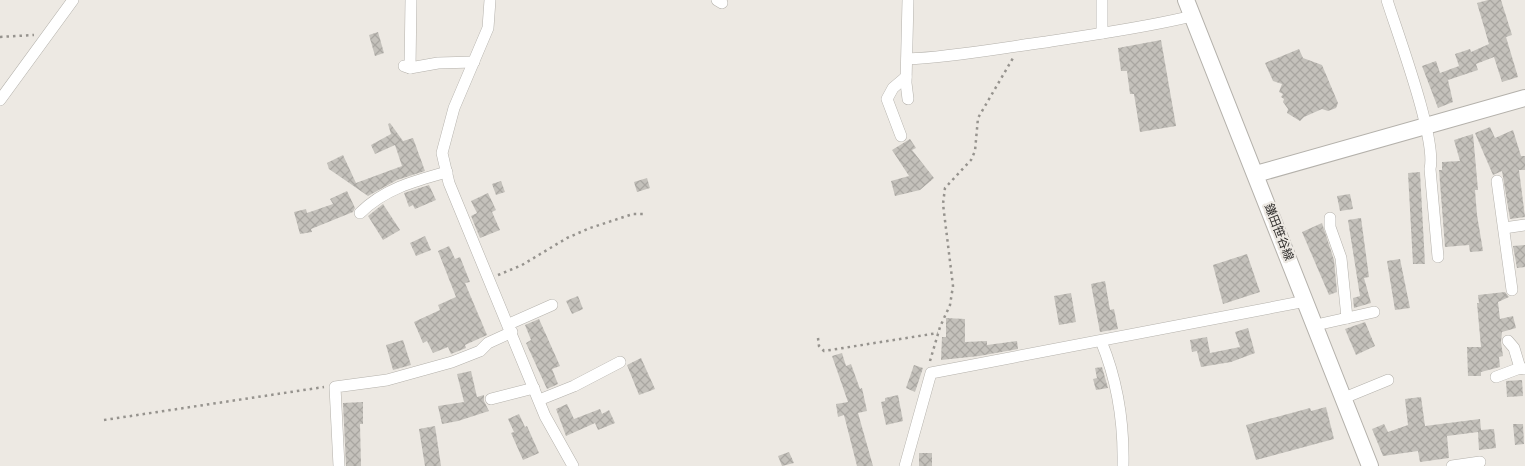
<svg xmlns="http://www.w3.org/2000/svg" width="1525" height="466" font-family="'Roboto Condensed','Noto Sans JP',sans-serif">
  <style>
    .building { fill: url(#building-cross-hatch) }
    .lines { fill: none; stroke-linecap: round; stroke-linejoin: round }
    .street-casing { stroke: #b4b1ab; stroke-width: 12 }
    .secondary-casing { stroke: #b4b1ab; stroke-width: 18 }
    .path { stroke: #96938e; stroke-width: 2.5; stroke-dasharray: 2.5 4; stroke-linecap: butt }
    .street { stroke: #fff; stroke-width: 11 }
    .secondary { stroke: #fff; stroke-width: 16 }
    .labels { text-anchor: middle; stroke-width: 4.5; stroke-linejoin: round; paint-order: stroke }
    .street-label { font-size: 12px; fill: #33312f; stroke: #ede9e3 }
  </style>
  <defs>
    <pattern id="building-cross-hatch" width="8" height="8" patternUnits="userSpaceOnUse" patternTransform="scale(1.25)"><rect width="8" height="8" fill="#c4c1bb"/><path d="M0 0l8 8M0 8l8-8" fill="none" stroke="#a9a6a1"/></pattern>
  </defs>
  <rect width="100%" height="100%" fill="#ede9e3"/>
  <g class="building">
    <polygon points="1488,0 1501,0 1512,35 1506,37 1518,77 1502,82 1494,57 1476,64 1478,70 1448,80 1453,102 1438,108 1422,66 1436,61 1440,73 1459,66 1455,54 1470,49 1471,52 1489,44 1477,3"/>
    <polygon points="378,32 384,53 375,56 369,35"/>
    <polygon points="1161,40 1176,126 1140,132 1134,94 1130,94 1127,71 1121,71 1118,48"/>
    <polygon points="1299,49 1303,58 1322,65 1338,103 1336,108 1328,111 1322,109 1304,117 1300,121 1287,113 1288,109 1283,102 1284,99 1281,97 1283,94 1279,92 1282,84 1273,81 1265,63"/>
    <polygon points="390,123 403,141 413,138 425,171 397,180 368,196 329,169 327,163 343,155 356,183 402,166 395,145 375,154 371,145 391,134 388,124"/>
    <polygon points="1490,127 1495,138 1513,130 1521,156 1525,156 1525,170 1519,170 1525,217 1510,219 1502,171 1493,175 1475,133"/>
    <polygon points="1473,134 1478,190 1475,190 1477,215 1483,251 1470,252 1469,245 1445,247 1439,170 1442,170 1442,162 1460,161 1454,140"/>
    <polygon points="910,139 916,148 912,150 934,178 920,190 895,196 891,181 909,176 892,150"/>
    <polygon points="1420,172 1425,264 1413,264 1408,173"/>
    <polygon points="647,178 650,188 637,192 634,182"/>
    <polygon points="501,181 505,192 496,195 492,184"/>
    <polygon points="429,185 436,200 415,209 413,205 409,207 404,193"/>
    <polygon points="347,191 355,208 353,212 311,229 312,232 300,234 294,212 306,209 307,213 333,204 330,199"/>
    <polygon points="488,193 496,210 492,212 500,230 480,238 471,216 477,213 471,201"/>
    <polygon points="1350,194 1353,209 1340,211 1337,196"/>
    <polygon points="383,204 400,230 383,240 368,216"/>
    <polygon points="1361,218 1369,277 1364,278 1371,303 1354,308 1353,298 1360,296 1348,220"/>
    <polygon points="1322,223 1334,260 1337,292 1329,295 1302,232"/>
    <polygon points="425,236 431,250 416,256 410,243"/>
    <polygon points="1525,245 1525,267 1517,268 1513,246"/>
    <polygon points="449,246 455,259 460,257 470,282 465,283 487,335 465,345 466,348 451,354 448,347 433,353 427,341 423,343 414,322 440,310 438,305 456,297 438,251"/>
    <polygon points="1247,254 1260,292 1223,304 1213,265"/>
    <polygon points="1400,259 1410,308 1395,310 1387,261"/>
    <polygon points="1105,281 1110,310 1114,309 1118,329 1100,332 1091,284"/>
    <polygon points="1505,292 1509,297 1498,302 1500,319 1513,316 1516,328 1502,332 1501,342 1503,356 1499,357 1500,367 1481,372 1481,376 1468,376 1467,347 1481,347 1477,303 1479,303 1478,295"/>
    <polygon points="1071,293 1076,322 1059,325 1054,296"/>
    <polygon points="578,296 583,309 572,314 566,301"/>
    <polygon points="946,318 965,319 965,342 987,341 987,345 1017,341 1018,349 979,356 941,360 942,337 946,337"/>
    <polygon points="539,319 560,366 552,369 558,384 547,389 526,343 531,340 525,325"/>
    <polygon points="1365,322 1375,346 1356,355 1345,329"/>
    <polygon points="1248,328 1255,353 1231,362 1201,367 1197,351 1192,352 1190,340 1207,337 1210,353 1240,347 1235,332"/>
    <polygon points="403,340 411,365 393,370 386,345"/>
    <polygon points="842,353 846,366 851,364 860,389 862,388 867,411 858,413 873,466 857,466 844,415 838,417 836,404 848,402 832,356"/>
    <polygon points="641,358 655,389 639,395 627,365"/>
    <polygon points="914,365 923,368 915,392 906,388"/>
    <polygon points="1102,367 1108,388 1096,390 1093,379 1097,378 1095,368"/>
    <polygon points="471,371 477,397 484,395 484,401 489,411 458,421 442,424 438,406 464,402 457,374"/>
    <polygon points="1522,380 1523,396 1507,397 1506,381"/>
    <polygon points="898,395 903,421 886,425 881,402 885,401 885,398"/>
    <polygon points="1421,397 1425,426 1480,419 1481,430 1494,429 1496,448 1479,450 1478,432 1447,436 1449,458 1420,462 1418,451 1383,456 1372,429 1384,424 1388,432 1408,425 1405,399"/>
    <polygon points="363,402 363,424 360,424 361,466 346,466 343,403"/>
    <polygon points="567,404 574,419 600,409 602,414 609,410 615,423 598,430 595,423 566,436 556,409"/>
    <polygon points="1326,407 1334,439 1256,460 1246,425 1310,408 1311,411"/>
    <polygon points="519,414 525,427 527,426 539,453 523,460 511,433 514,432 508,419"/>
    <polygon points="1513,424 1523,424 1524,444 1515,445"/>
    <polygon points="435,426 441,466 425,466 419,429"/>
    <polygon points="789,452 794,463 782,466 778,456"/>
    <rect x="919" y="453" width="13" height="13"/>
  </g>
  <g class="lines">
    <g class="street-casing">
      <g id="street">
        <polyline points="490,0 488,28 454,108 442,153 449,183 545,416 573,466"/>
        <polyline points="717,0 722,3"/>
        <polyline points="908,0 906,83 908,99"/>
        <polyline points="1102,0 1102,33"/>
        <path d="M1387,0C1398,35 1437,139 1430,169L1438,257"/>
        <path d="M907,59C954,57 1000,48 1046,42C1095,34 1144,28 1192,16"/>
        <polyline points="404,66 410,68 438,63 474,62"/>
        <polyline points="410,68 411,0"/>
        <polyline points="0,100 73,0"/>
        <polyline points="901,136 887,99 893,88 906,77"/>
        <polyline points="1497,181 1512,290"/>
        <path d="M360,213C384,189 414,181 447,172"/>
        <polyline points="1330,218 1330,227 1341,258 1347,318"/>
        <polyline points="1504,228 1525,225"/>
        <polyline points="509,324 552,305"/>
        <polyline points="1316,325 1374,312"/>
        <path d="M1101,341C1118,382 1124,422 1123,466"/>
        <polyline points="1508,341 1514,348 1520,368"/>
        <polyline points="1496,377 1520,368 1525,369"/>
        <polyline points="1344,398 1388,380"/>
        <polyline points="491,399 534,388"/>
        <polyline points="539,400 574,386 620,362"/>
        <polyline points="339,466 335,387 387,380 452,362 480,351 488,343 512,332"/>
        <polyline points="905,466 931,373 1306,301"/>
        <polyline points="1452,466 1480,462"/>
      </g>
    </g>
    <g class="secondary-casing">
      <g id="secondary">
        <polyline points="1186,0 1370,466"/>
        <polyline points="1256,174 1525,98"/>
      </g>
    </g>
    <g class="path">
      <polyline points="0,37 34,35"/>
      <polyline points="498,275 522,265 567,238 590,228 633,214 646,214"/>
      <polyline points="818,338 819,346 824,351 938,333"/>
      <polyline points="930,361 940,327 950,305 953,286 943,204 945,188 971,160 975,151 978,118 1013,58"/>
      <polyline points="104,420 324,387"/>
    </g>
    <use href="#street" class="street"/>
    <use href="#secondary" class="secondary"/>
  </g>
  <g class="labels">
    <g class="street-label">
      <text transform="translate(1279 232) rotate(69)" y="4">鎌田笹谷線</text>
    </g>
  </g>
</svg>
